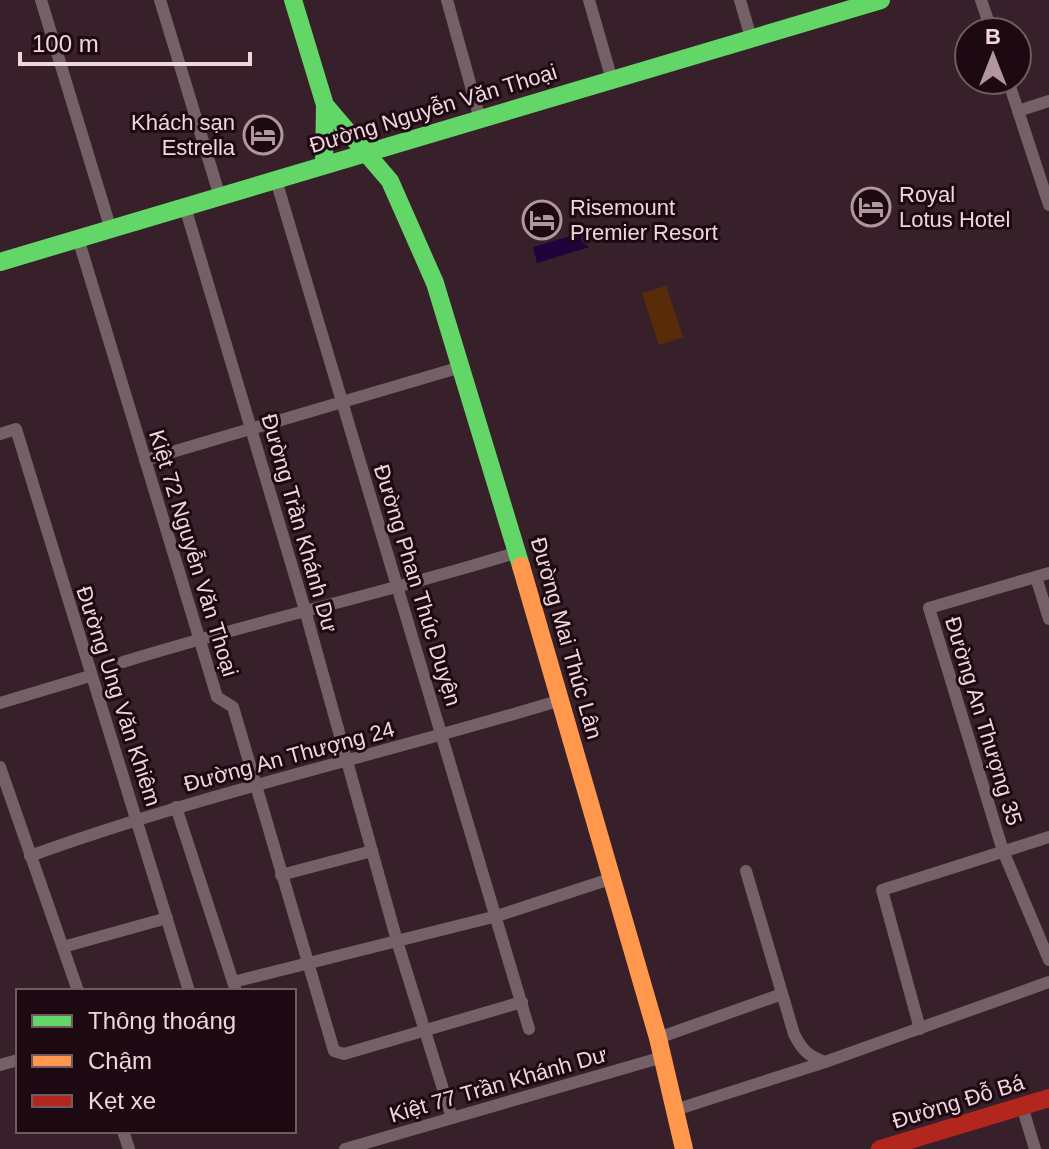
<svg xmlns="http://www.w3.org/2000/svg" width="1049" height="1149" font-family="Arial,sans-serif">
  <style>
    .pitch { fill: #582c08 }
    .water { fill: #1f033d }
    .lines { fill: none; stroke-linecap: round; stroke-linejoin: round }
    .street { stroke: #746067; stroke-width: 12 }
    .fast { stroke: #63d668; stroke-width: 18 }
    .slow { stroke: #ff974d; stroke-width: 18 }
    .jam { stroke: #b3261e; stroke-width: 18 }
    .labels { text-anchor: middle; stroke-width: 6; stroke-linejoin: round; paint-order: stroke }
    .street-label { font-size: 22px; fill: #f2d4de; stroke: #1d0911 }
    .poi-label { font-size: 22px; fill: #f2d4de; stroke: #1d0911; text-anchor: start }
  </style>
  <rect width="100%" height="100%" fill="#38202a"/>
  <polygon class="pitch" points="666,286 683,337 659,345 642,293"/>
  <polygon class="water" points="580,233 582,242 589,247 537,263 533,247"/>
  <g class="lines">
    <g class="street">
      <polyline points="41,0 111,230"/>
      <polyline points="160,0 220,197"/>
      <polyline points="447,0 480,119"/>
      <polyline points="589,0 612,80"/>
      <polyline points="740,0 751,38"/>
      <polyline points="981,0 992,32"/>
      <polyline points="1008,80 1049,205"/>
      <polyline points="1018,111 1049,101"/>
      <polyline points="276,180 529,1029"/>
      <polyline points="185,207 305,610 397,941 452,1118"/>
      <polyline points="78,238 217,697 233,707 334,1051 344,1054 522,1002"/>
      <polyline points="0,434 16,429 189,991"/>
      <polyline points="145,460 461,367"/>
      <polyline points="1049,573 929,608 1003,851 1049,960"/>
      <polyline points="1036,577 1049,619"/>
      <path d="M123,662C254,621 387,593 518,552"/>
      <polyline points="0,703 90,676"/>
      <polyline points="0,767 78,991"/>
      <polyline points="176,807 236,991"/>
      <path d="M30,856C204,793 384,754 561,700"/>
      <path d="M746,871L794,1034C802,1050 808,1056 825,1062L1049,982"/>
      <polyline points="281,875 372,851"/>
      <polyline points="63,947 167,918"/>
      <polyline points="233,982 497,916 610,879"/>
      <polyline points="920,1029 882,890 1049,837"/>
      <polyline points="658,1038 782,994"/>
      <polyline points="0,1065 18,1060"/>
      <polyline points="1022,1106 1035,1149"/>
      <polyline points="675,1110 825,1062"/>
      <polyline points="123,1131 129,1149"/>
      <polyline points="345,1149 663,1057"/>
    </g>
    <g class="fast">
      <polyline points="293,0 325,105 390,181 435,283 521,566"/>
      <polyline points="324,165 325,105"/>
      <polyline points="0,262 881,0"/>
    </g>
    <polyline class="slow" points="521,566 658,1038 684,1149"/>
    <polyline class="jam" points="880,1149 1049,1098"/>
  </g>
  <defs>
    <g id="hotel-ring" transform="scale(2)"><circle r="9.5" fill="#1d0911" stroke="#b1959f" stroke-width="1.5"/><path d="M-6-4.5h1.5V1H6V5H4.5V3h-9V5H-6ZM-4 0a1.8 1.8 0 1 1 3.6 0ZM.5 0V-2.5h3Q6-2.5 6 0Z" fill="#b1959f"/></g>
  </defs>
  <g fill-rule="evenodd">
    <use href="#hotel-ring" x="263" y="135"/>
    <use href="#hotel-ring" x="871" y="207"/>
    <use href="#hotel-ring" x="542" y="220"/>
  </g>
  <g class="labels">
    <g class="street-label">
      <text transform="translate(433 108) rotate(-17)" y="8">Đường Nguyễn Văn Thoại</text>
      <text transform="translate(300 523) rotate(74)" y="8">Đường Trần Khánh Dư</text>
      <text transform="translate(194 553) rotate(73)" y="8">Kiệt 72 Nguyễn Văn Thoại</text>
      <text transform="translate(418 585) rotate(73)" y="8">Đường Phan Thúc Duyện</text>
      <text transform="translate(567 638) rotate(74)" y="8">Đường Mai Thúc Lân</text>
      <text transform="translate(119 696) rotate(72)" y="8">Đường Ung Văn Khiêm</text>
      <text transform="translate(984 721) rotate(73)" y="8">Đường An Thượng 35</text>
      <text transform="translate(289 756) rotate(-15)" y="8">Đường An Thượng 24</text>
      <text transform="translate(498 1084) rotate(-16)" y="8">Kiệt 77 Trần Khánh Dư</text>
      <text transform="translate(958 1101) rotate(-17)" y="8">Đường Đỗ Bá</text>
    </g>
    <g class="poi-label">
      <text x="235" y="130" text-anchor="end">Khách sạn<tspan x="235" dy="25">Estrella</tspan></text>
      <text x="899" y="202">Royal<tspan x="899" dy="25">Lotus Hotel</tspan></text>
      <text x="570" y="215">Risemount<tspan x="570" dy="25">Premier Resort</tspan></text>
    </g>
  </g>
  <rect x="16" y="989" width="280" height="144" fill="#1d0911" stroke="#725a63" stroke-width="2"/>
  <rect x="32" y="1015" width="40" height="12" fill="#63d668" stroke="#725a63" stroke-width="2"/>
  <text x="88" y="1029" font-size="24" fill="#f2d4de">Thông thoáng</text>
  <rect x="32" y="1055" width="40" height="12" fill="#ff974d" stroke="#725a63" stroke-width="2"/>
  <text x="88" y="1069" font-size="24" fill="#f2d4de">Chậm</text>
  <rect x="32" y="1095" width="40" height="12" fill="#b3261e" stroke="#725a63" stroke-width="2"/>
  <text x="88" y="1109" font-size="24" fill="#f2d4de">Kẹt xe</text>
  <g transform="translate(993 56)"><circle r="38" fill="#1d0911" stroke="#725a63" stroke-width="2"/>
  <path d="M0-6L14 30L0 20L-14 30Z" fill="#b1959f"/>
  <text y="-12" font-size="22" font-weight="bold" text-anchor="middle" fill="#f2d4de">B</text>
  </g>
  <path d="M20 52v12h230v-12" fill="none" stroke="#f2d4de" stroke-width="4"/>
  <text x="32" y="52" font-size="24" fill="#f2d4de" stroke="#1d0911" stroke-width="6" paint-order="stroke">100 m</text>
</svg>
